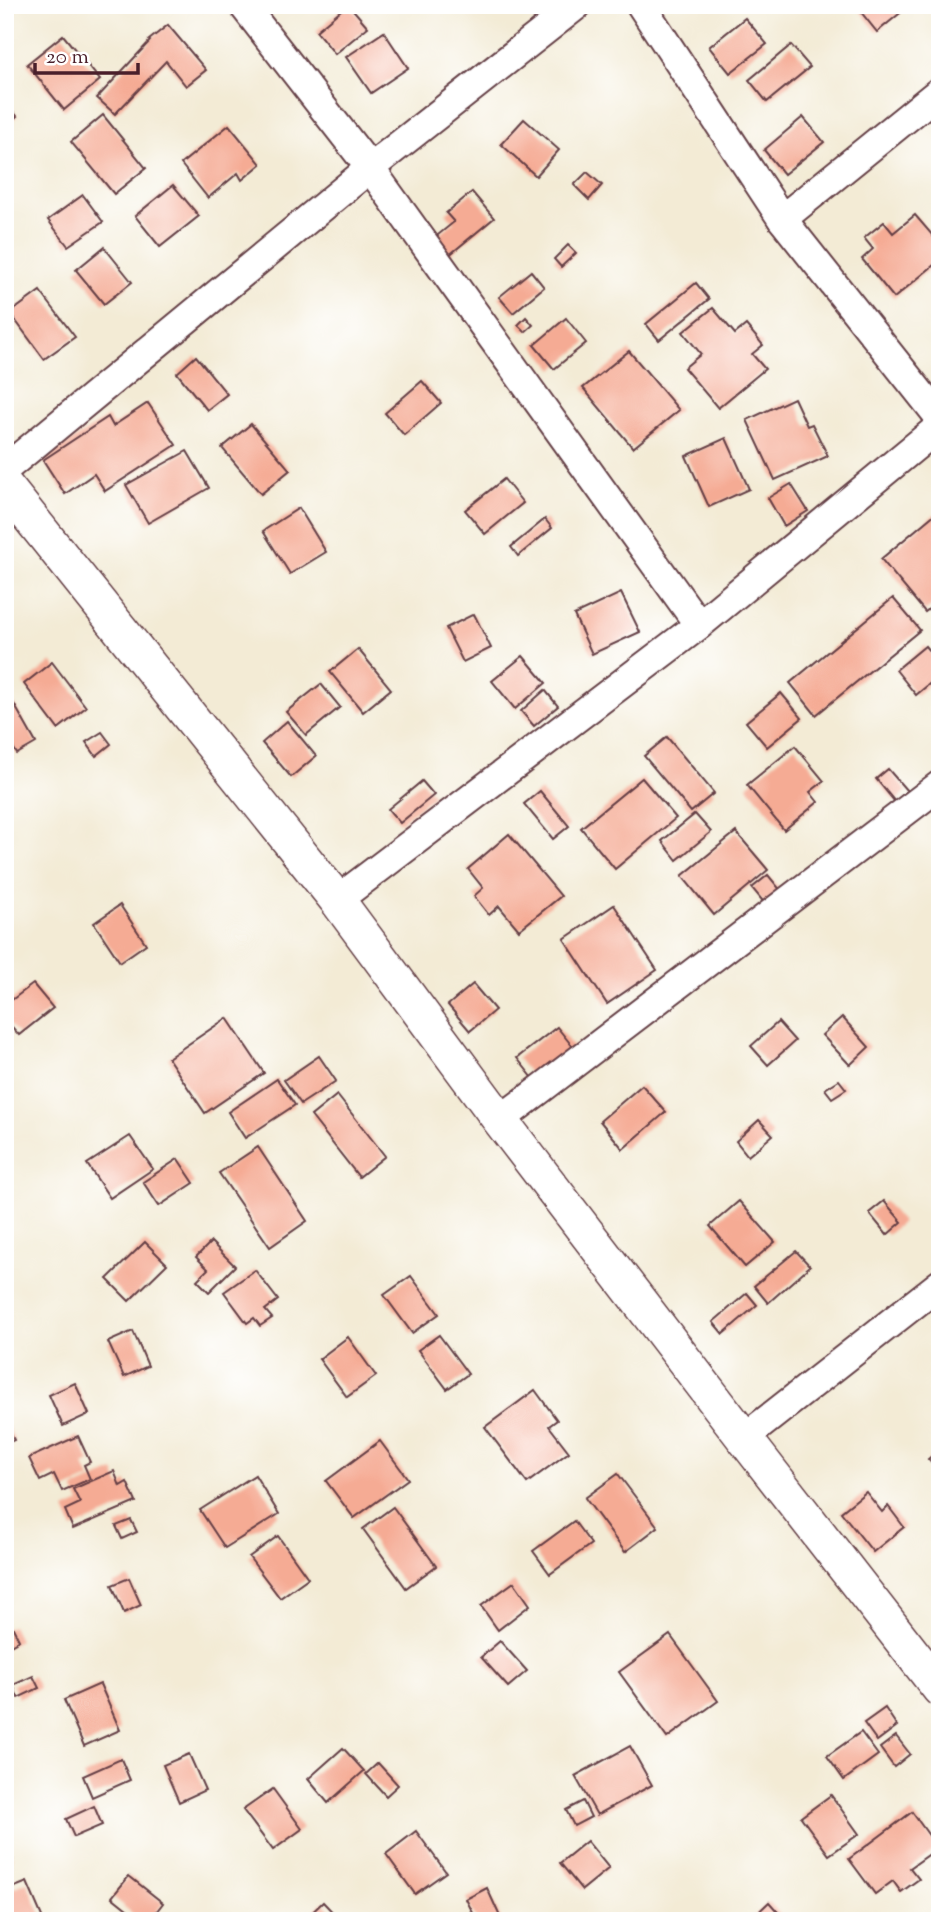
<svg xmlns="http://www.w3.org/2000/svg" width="945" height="1926" font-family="'Sorts Mill Goudy',serif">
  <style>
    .building { fill: #f5ab94 }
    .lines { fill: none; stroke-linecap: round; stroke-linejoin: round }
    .minor-casing { stroke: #633e44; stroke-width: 32 }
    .tertiary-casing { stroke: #633e44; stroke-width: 38 }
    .minor { stroke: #fff; stroke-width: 28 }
    .tertiary { stroke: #fff; stroke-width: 35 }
  </style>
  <rect width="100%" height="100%" fill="#fff"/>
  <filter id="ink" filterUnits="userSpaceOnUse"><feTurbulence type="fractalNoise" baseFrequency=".0143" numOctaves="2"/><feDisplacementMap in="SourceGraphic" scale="14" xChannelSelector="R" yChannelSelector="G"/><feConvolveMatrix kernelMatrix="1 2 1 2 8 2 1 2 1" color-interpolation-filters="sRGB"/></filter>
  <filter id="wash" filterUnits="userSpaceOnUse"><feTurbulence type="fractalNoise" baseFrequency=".00686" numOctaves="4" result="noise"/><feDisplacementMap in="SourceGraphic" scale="28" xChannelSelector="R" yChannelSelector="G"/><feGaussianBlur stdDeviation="1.57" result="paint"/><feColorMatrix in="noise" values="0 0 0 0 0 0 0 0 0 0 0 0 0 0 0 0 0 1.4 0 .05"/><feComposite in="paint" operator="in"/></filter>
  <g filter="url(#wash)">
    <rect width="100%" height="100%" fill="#f3ebd5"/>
    <g id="blocks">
      <g class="building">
        <polygon points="347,5 349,5 368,27 335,54 316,31"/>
        <polygon points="859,5 910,5 877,32 857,7"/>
        <polygon points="745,18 767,44 730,73 709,47"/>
        <polygon points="168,25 206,70 186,86 166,61 115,114 97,98 150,41 149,40"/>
        <polygon points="384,32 408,68 371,93 346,57"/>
        <polygon points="63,35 100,80 64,110 27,64"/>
        <polygon points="791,45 810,67 767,102 749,80"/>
        <polygon points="5,101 17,116 5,126"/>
        <polygon points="103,115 146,168 114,194 71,142"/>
        <polygon points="803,117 824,142 784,174 764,150"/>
        <polygon points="524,119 559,150 536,176 501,144"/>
        <polygon points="229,125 261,164 242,180 238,173 208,198 181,164"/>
        <polygon points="587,172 602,185 589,200 574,185"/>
        <polygon points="173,185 199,216 160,247 135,216"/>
        <polygon points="472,192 494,218 448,256 433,239 454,222 446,213"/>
        <polygon points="83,195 103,222 68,246 48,220"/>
        <polygon points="915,215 940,244 940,260 894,298 862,259 873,249 864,238 884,222 893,233"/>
        <polygon points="568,245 576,253 561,267 554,259"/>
        <polygon points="104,247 132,282 104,304 76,270"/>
        <polygon points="531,271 544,287 513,313 499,297"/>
        <polygon points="696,283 709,299 659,340 646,324"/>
        <polygon points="40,291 75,337 44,359 10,313"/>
        <polygon points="713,308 735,334 746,325 763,345 752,354 765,369 718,408 684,368 701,354 683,332"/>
        <polygon points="526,317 533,325 525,332 518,325"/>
        <polygon points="566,318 586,343 554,369 534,345"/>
        <polygon points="629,351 679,410 633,448 583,388"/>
        <polygon points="196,356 227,394 207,410 177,373"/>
        <polygon points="422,381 441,403 404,435 385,413"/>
        <polygon points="794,398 807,426 812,424 828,456 775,480 747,420"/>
        <polygon points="148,403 176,445 105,491 94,474 65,494 43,460 108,417 113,426"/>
        <polygon points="251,424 290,470 261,494 222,448"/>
        <polygon points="726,438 749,489 709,507 686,456"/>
        <polygon points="187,451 209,488 148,523 126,485"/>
        <polygon points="504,479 523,503 485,534 465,510"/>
        <polygon points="791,484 808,511 784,526 768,498"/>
        <polygon points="299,508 326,552 290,574 263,531"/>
        <polygon points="936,513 940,518 940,600 925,612 881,559"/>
        <polygon points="545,519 552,528 518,556 511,547"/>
        <polygon points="621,593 640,632 592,654 574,615"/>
        <polygon points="893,598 920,630 816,715 790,683"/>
        <polygon points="474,614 491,648 463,662 446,628"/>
        <polygon points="925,646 940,664 940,675 916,695 896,670"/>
        <polygon points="358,649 391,689 363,712 330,672"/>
        <polygon points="523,656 546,683 515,709 492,681"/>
        <polygon points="52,662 86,707 58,729 24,684"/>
        <polygon points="321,684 340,707 306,735 286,712"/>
        <polygon points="545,690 558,706 534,726 521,711"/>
        <polygon points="781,693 802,718 767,747 746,722"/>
        <polygon points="14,704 36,743 17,754 5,734 5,709"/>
        <polygon points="287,721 316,756 291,777 262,743"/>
        <polygon points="102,732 111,744 96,756 86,742"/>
        <polygon points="667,737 714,793 691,812 644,756"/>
        <polygon points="795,746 824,781 810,792 818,802 784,830 747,785"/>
        <polygon points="888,769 907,791 895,802 876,779"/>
        <polygon points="642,778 676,818 615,869 581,828"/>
        <polygon points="422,781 434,795 400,823 388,809"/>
        <polygon points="540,791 569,826 553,839 524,804"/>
        <polygon points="695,814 711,832 677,860 662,841"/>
        <polygon points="736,832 768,870 714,915 682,876"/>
        <polygon points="509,834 561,896 519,930 499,906 489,915 474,896 483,888 468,869"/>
        <polygon points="768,875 782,892 766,905 752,888"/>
        <polygon points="120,905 146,944 120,962 94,923"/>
        <polygon points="614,905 657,970 607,1004 564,939"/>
        <polygon points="33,984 53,1008 19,1035 5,1019 5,1005"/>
        <polygon points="473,984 495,1010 470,1031 448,1005"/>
        <polygon points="842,1017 869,1047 850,1065 822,1035"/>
        <polygon points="227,1018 264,1073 205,1113 168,1058"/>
        <polygon points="778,1022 795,1041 768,1065 751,1046"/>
        <polygon points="557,1027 573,1047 533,1078 517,1058"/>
        <polygon points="319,1056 336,1081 301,1104 284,1080"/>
        <polygon points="277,1079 295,1105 245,1138 228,1112"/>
        <polygon points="839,1080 846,1089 832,1098 825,1089"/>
        <polygon points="642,1085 666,1112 623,1149 600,1121"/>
        <polygon points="337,1095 385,1156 359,1177 311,1116"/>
        <polygon points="759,1120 773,1135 748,1156 736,1141"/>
        <polygon points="130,1136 153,1169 110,1198 87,1164"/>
        <polygon points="258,1147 307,1221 270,1247 219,1173"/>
        <polygon points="178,1159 194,1183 159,1206 143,1182"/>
        <polygon points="739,1201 775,1242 745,1267 710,1226"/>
        <polygon points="884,1201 902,1222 887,1235 869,1213"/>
        <polygon points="145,1242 167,1264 129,1301 107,1279"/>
        <polygon points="211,1242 235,1266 209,1292 197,1280 208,1269 196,1257"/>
        <polygon points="796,1251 810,1266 768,1303 754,1286"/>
        <polygon points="255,1270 278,1300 265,1310 272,1318 260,1326 254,1318 247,1323 224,1292"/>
        <polygon points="411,1276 439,1314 412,1333 384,1295"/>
        <polygon points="747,1293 757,1305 723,1334 713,1322"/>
        <polygon points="133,1331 148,1366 124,1377 108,1342"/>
        <polygon points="439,1335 468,1374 447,1389 418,1350"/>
        <polygon points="348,1337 376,1376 347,1397 319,1359"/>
        <polygon points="75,1383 89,1414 63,1426 49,1395"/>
        <polygon points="535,1390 557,1420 549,1426 569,1452 527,1483 485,1427"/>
        <polygon points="5,1421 14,1440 5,1444"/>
        <polygon points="78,1436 90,1462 84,1465 90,1479 62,1491 54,1474 40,1481 29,1458"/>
        <polygon points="380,1441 408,1479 354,1518 326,1481"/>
        <polygon points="940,1449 940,1473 928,1459"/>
        <polygon points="114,1471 120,1486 127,1482 136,1502 73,1529 65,1510 80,1503 73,1489"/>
        <polygon points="618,1474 658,1527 625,1552 585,1498"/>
        <polygon points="255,1475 279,1514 225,1548 200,1510"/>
        <polygon points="866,1492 882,1512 888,1506 904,1527 873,1552 841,1512"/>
        <polygon points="393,1507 436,1566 406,1588 363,1529"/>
        <polygon points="131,1520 137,1532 122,1539 116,1526"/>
        <polygon points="574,1521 591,1544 550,1574 533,1551"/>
        <polygon points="278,1536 308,1578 280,1598 249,1557"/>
        <polygon points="129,1578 141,1605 124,1613 112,1585"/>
        <polygon points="514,1582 530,1605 498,1630 481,1606"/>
        <polygon points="12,1626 19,1640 5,1648 5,1629"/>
        <polygon points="670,1635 718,1701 667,1738 619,1672"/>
        <polygon points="500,1641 527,1671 508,1687 481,1657"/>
        <polygon points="33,1676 39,1688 18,1698 13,1685"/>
        <polygon points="100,1684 120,1730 84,1746 64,1700"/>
        <polygon points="885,1708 897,1726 877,1741 864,1723"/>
        <polygon points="861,1732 878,1755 844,1780 827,1756"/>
        <polygon points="896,1736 910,1754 894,1767 880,1748"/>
        <polygon points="630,1746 652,1785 597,1815 575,1776"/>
        <polygon points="343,1748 364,1771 328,1803 308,1779"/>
        <polygon points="189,1754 205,1790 179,1802 163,1765"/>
        <polygon points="121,1759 130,1780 92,1797 83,1776"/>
        <polygon points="378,1763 398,1785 386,1796 366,1774"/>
        <polygon points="273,1789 302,1829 273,1850 243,1810"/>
        <polygon points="831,1795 859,1834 829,1855 801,1817"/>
        <polygon points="583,1801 591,1817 574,1826 566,1810"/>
        <polygon points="94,1806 102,1825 74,1837 66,1819"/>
        <polygon points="912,1812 938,1848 910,1868 919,1879 901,1892 893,1881 875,1894 849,1859"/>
        <polygon points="416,1831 446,1872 415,1894 386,1854"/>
        <polygon points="5,1840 13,1859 5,1862"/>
        <polygon points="587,1841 609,1868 582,1890 560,1863"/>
        <polygon points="129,1876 163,1903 149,1921 142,1921 112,1897"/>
        <polygon points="27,1882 43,1919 39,1921 11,1921 5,1908 5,1891"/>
        <polygon points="487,1888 502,1921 477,1921 466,1899"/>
        <polygon points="323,1902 341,1921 303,1921"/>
        <polygon points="769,1902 786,1921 749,1921"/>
      </g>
    </g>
  </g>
  <g filter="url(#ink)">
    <use href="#blocks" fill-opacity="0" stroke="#633e44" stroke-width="2"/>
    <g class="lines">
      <g class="minor-casing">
        <g id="minor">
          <polyline points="243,5 370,168 699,625"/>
          <polyline points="641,5 782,219 940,418"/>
          <polyline points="782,219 940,91"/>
          <polyline points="5,469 370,168 577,5"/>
          <polyline points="337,900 699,625 940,426"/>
          <polyline points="500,1120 940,785"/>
          <polyline points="744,1438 940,1284"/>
        </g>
      </g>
      <g class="tertiary-casing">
        <polyline id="tertiary" points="5,486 337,900 500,1120 744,1438 940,1689"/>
      </g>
      <use href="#minor" class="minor"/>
      <use href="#tertiary" class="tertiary"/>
    </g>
  </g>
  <rect width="945" height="1926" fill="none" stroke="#fff" stroke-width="28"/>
  <path d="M35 63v10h103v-10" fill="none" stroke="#4a1f2b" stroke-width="3.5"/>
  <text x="46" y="63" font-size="21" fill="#4a1f2b" stroke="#ffffff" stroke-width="5" paint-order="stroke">20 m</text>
</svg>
